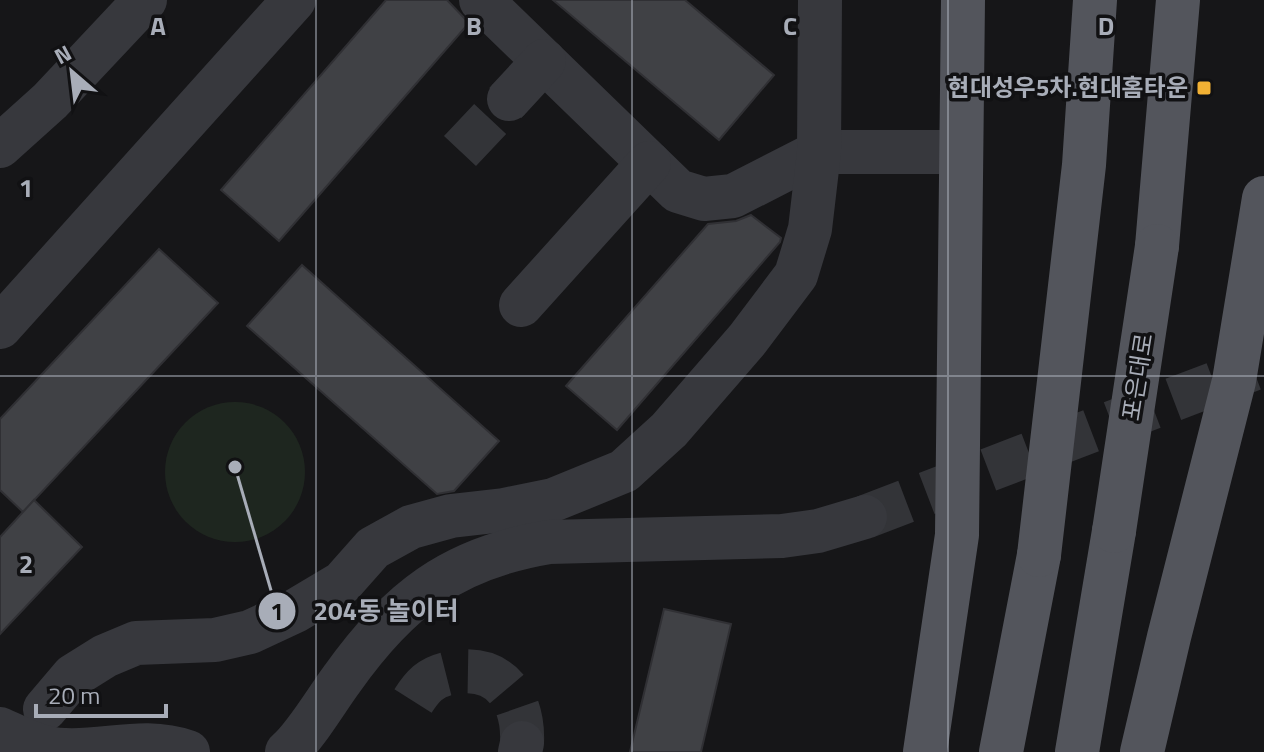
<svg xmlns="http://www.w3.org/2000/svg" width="1264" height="752" font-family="'Titillium Web','Noto Sans KR',sans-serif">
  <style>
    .green { fill: #1e261f }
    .building { fill: #404145; stroke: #303034; stroke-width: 2 }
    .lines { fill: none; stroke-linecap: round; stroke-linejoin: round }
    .minor-tunnel { stroke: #333438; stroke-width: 44; stroke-dasharray: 44 22; stroke-linecap: butt }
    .minor { stroke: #37383d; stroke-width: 44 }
    .major { stroke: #53555c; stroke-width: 44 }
    .major-bridge { stroke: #53555c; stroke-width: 44 }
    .grid { fill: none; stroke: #a8adb8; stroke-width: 2; stroke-opacity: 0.55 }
    .poi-dot { fill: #f2b134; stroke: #111113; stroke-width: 3 }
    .labels { text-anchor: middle; stroke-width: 7; stroke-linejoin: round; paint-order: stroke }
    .poi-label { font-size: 24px; font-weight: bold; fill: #a8adb8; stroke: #111113; text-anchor: end }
    .street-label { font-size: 24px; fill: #a8adb8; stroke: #111113 }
    .grid-label { font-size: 26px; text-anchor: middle; font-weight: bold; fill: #a8adb8; stroke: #111113; stroke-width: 7; stroke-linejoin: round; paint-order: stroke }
    .leader { fill: none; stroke: #a8adb8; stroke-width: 3 }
    .callout-dot { fill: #a8adb8; stroke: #111113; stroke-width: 3 }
    .mark-label { font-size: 24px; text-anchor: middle; font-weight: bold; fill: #111 }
    .callout-label { font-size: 26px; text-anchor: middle; font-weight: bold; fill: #a8adb8; stroke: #111113; stroke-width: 7; stroke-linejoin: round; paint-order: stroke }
  </style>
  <rect width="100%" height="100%" fill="#161618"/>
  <circle class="green" cx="235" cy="472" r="70"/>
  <g class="building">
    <polygon points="386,0 447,0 469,23 279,241 221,190"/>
    <polygon points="553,0 685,0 774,75 719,140"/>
    <polygon points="751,215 781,238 780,242 617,430 566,386 708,224 736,221"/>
    <polygon points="159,249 218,303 23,512 0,490 0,419"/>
    <polygon points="302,265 499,441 454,491 437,494 247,326"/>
    <polygon points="34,500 82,547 0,634 0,537"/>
    <polygon points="664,609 731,624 701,752 630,752"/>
  </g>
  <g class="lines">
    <g class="minor-tunnel">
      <polyline points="460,151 509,99"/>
      <polyline points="865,517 1253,369"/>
      <path d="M413,701C425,682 434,675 457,672C503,666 524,702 522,743"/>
    </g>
    <g class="minor">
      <polyline points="481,0 678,191 704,199 733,196 819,152 960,152"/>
      <polyline points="509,99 544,61"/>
      <polyline points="0,146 50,101 145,0"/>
      <polyline points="521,305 649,163"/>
      <polyline points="0,327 294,0"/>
      <polyline points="45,709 73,676 105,656 136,643 215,640 250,632 295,611 342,583 373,548 411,527 451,516 504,510 553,500 624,471 669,430 747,340 796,275 810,229 819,152 820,0"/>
      <path d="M0,729C20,738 42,750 65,750C108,752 144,737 188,752"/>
      <path d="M287,752C305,737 327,699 342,679C398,600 452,558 549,542L782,536L818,531L865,517"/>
      <polyline points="520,752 522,743"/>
    </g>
    <g class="major">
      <polyline points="1157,246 1178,0"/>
      <polyline points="925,752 957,535 963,0"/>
      <polyline points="1001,752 1039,555"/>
      <polyline points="1077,752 1114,531"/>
      <polyline points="1142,752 1169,637 1234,381 1264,198"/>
    </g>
    <g class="major-bridge">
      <polyline points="1114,531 1157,246"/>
      <polyline points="1039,555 1084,165 1095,0"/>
    </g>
  </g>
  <path class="grid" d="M316,0V752M632,0V752M948,0V752M0,376H1264"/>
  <rect class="poi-dot" x="1196" y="80" width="16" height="16" rx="4"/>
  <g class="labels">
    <g class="poi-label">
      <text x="1188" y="96">현대성우5차.현대홈타운</text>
    </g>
    <g class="street-label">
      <text transform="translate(1138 377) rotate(-81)" y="8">포은대로</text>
    </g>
  </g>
  <g class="grid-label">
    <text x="158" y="35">A</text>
    <text x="474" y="35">B</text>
    <text x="790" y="35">C</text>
    <text x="1106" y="35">D</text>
    <text x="26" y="197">1</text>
    <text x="26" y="573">2</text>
  </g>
  <path class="leader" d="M235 467L277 611"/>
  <g class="callout-dot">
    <circle cx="235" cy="467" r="8"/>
    <circle cx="277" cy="611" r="20"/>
  </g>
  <g class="mark-label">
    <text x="277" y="620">1</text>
  </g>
  <g class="callout-label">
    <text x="386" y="620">204동 놀이터</text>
  </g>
  <g transform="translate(72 72) rotate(332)" stroke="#111113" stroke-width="6" paint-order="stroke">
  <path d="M0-6L14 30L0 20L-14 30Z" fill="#a8adb8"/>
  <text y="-12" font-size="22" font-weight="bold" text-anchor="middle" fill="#a8adb8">N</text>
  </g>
  <path d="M36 704v12h130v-12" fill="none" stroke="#a8adb8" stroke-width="4"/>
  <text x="48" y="704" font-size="24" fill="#a8adb8" stroke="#111113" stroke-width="6" paint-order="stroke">20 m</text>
</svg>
